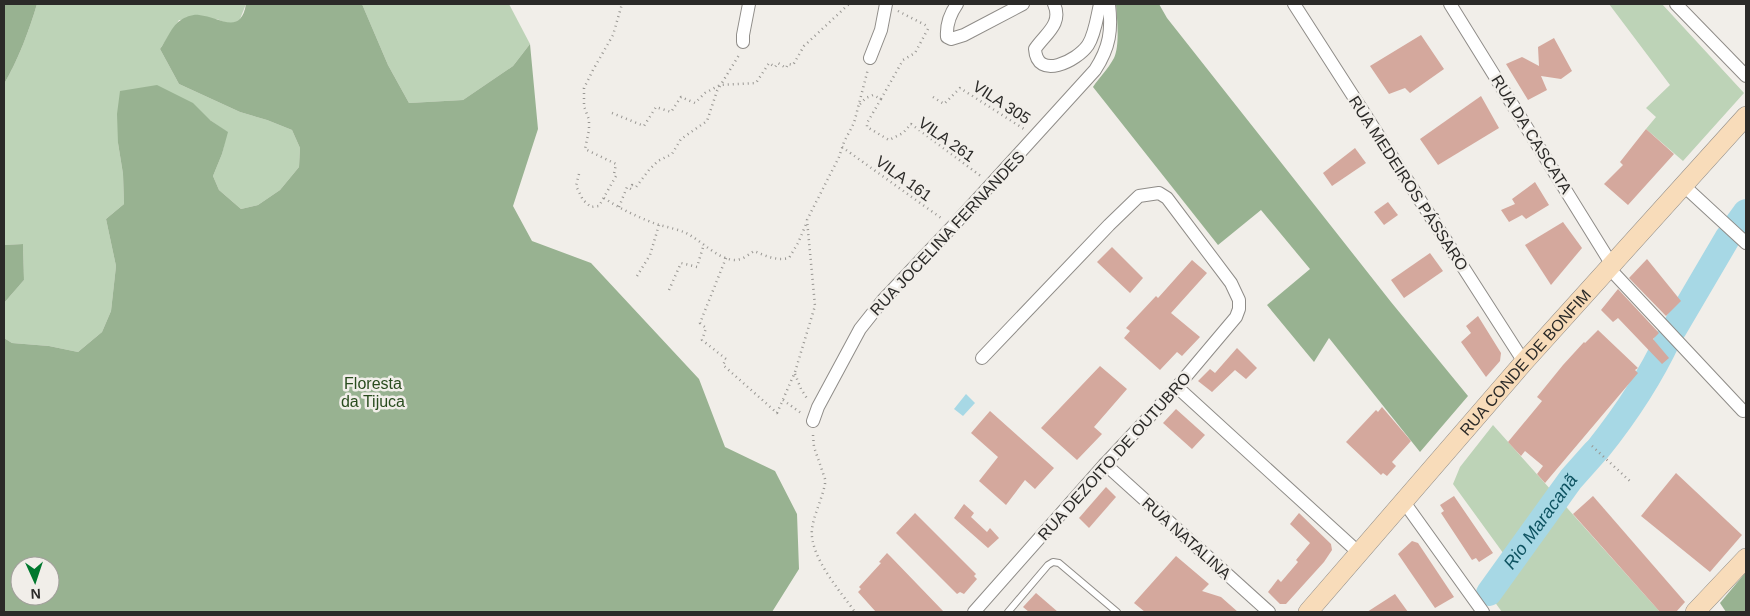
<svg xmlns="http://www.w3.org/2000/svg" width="1750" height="616" font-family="Arial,sans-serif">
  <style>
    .green { fill: #bdd3b7 }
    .forest { fill: #98b291; fill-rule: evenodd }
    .water { fill: #a7d8e5 }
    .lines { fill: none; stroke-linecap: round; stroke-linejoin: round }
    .river { stroke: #a7d8e5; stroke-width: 26 }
    .building { fill: #d4a89d }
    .lane-casing { stroke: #8f8c88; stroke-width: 8 }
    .street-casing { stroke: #8f8c88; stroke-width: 14 }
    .secondary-casing { stroke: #8f8c88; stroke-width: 20 }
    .path { stroke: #999793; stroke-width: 2.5; stroke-dasharray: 1 4; stroke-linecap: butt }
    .lane { stroke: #fff; stroke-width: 6 }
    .street { stroke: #fff; stroke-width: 12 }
    .secondary { stroke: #f8dcba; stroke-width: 19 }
    .labels { text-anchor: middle; stroke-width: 5; stroke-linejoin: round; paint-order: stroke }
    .street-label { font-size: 16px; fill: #2b2a28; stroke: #f1eee9 }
    .park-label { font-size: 16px; fill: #294c1e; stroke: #f1eee9 }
    .water-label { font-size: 18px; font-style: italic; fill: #0e5361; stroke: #f1eee9 }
  </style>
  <rect width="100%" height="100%" fill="#f1eee9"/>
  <g class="green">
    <path d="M37,4H246L240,19L234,23H226L217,19L179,20L160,49L179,84L240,112L267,120L292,130L300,148L299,167L280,190L258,205L241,209L219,190L213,176L222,154L227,132L210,120L118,143L123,174L124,204L106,219L116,266L111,311L102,332L78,352L49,346L12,343L4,338V303L24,280L23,244L4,245V84C18,60 29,31 37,4Z"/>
    <polygon points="362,4 509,4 530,44 513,66 463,100 409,103 388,65"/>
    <polygon points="1609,4 1662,4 1744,93 1683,161 1646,129 1656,117 1646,108 1670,85"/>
    <polygon points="1493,425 1660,612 1502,612 1486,590 1506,557 1453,484 1460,467"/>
  </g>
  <g class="forest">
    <path d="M4,4H37C29,31 18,60 4,84Z"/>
    <path d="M246,4H362L388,65L409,103L463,100L513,66L530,44L538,129L513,206L532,241L591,263L699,379L725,447L775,471L797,514L799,569L772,612H4V338L12,343L49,346L78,352L102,332L111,311L116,266L106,219L124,204L123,174L118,143L117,114L120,91L157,85L193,103L210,120L228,132L222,154L213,176L219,190L241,209L258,205L280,190L299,167L300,148L292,130L267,120L240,112L179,84L160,49C166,41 172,25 181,20C185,17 194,14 199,15C219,17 241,36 246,4ZM20,566H50V596H20Z"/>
    <path d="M1116,4H1159L1167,18L1391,302L1468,396L1420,452L1329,338L1314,362L1267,305L1310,269L1261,210L1218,245L1093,87C1099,78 1108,69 1114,58C1120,46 1117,18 1116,4Z"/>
    <polygon points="23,244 24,280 4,303 4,245"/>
    <polygon points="1746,572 1746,612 1726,612 1720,603"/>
  </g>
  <polygon class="water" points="966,394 975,403 963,416 954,409"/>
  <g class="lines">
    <g class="river">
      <polyline points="1738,223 1746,212"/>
      <polyline points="1674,329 1728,237"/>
      <path d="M1598,449C1626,414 1650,378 1669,337"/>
      <path id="s1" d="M1489,593L1571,479L1595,452"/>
    </g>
  </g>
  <g class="building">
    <polygon points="1421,35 1444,69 1410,93 1405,88 1389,94 1370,66"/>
    <polygon points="1554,38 1572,71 1561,79 1541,76 1547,90 1528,100 1506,64 1522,57 1539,66 1538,47"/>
    <polygon points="1481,96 1499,128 1438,165 1420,139"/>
    <polygon points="1646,129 1674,154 1628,205 1604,184 1623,165 1620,162"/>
    <polygon points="1355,148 1366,163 1332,186 1323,173"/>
    <polygon points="1535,182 1549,205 1526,219 1522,215 1509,222 1501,210 1515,204 1512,199"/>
    <polygon points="1388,202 1398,215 1384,225 1374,212"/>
    <polygon points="1563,222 1582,248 1551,285 1525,245"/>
    <polygon points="1112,247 1143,278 1130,293 1097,262"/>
    <polygon points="1430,253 1443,271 1404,298 1391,280"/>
    <polygon points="1647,259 1681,301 1666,316 1629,278"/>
    <polygon points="1192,260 1207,273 1171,313 1200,337 1182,356 1177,352 1160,370 1124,338 1130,331 1126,328 1156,296 1158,298"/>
    <polygon points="1618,289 1659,333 1653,339 1669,358 1662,364 1618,318 1613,322 1601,310"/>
    <polygon points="1478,316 1501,353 1500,361 1486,377 1461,342 1471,333 1466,326"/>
    <polygon points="1598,330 1638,368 1635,370 1638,373 1545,483 1537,474 1543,466 1525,451 1521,456 1508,442 1542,401 1537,397 1563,365 1584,342 1585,343"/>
    <polygon points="1237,348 1257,368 1246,379 1235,370 1212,392 1198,381 1210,369 1215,373"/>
    <polygon points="1100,366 1127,389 1094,427 1102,434 1077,460 1041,428"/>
    <polygon points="1382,407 1411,441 1392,462 1396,466 1387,476 1383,473 1381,475 1346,442 1376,410 1378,412"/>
    <polygon points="1176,409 1205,435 1192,449 1163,423"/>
    <polygon points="990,411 1054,468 1035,489 1025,480 1006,505 979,481 998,457 971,433"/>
    <polygon points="1676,473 1742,535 1710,572 1641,516"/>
    <polygon points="1106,487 1116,497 1089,528 1079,518"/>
    <polygon points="1454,496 1493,553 1479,562 1476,558 1472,560 1441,513 1444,511 1440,505"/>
    <polygon points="1593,496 1685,602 1676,612 1660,612 1573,514"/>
    <polygon points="964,504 974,513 971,517 987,532 990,528 999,538 988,548 954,518"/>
    <polygon points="915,513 976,574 974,576 977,579 964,594 960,592 957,594 896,533"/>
    <polygon points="1299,513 1331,544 1332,550 1324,562 1286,604 1280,604 1268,592 1278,579 1281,582 1298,562 1296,560 1310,543 1290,524"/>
    <polygon points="1412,541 1418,543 1454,597 1435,608 1398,554"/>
    <polygon points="887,553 891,557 944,612 876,612 858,592 861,589 859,587 881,563 879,562"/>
    <polygon points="1176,556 1209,584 1202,591 1221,597 1238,612 1145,612 1134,603"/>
    <polygon points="1036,593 1058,612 1029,612 1023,607"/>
    <polygon points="1395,594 1408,612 1367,612"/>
  </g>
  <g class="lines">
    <g class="lane-casing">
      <polyline id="lane" points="1008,612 1048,565 1053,562 1059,563 1117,612"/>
    </g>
    <g class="street-casing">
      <g id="street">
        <path d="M957,4C950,14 946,24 947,37L951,39L964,35L1023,4"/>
        <path d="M1054,4C1063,24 1045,34 1035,49C1037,81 1077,61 1088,45C1095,34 1097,17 1100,4"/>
        <polyline points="1294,4 1524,362"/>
        <polyline points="1450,4 1612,265"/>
        <polyline points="1676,4 1746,76"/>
        <polyline points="743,42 743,35 749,4"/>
        <polyline points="870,58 881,30 886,4"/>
        <polyline points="1683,185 1746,243"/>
        <polyline points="1609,268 1743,411"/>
        <polyline points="1177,387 1358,552"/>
        <path d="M813,421L818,407L860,329L883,300L953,226L1095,70C1110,47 1112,30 1109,4"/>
        <polyline points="1105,464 1269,612"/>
        <polyline points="1404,502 1483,612"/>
        <polyline points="974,612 1105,464 1177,387 1236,317 1239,309 1239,300 1231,283 1167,198 1159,193 1139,196 1109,225 982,358"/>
      </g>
    </g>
    <g class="secondary-casing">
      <g id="secondary">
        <path id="s2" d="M1308,612L1524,362L1746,116"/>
        <polyline points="1695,612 1746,558"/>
      </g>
    </g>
    <g class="path">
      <polyline points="898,11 929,27"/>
      <polyline points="933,97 944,104 960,88 1024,129"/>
      <polyline points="881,99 867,123 867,127 889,140 903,133 911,124 982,177"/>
      <polyline points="860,104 866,98 873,95 881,99 903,60 915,53 929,27"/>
      <polyline points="612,113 644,126 656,107 671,112 681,97 695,103 705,93 720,85 756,83 769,63 775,67 778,63 786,68 788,64 793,65 804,46 849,4"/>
      <polyline points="842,147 941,218"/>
      <polyline points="579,174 576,186 583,200 591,207 599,206 616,176 614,174 616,164 585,149 589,130 589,120 584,106 584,88 593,70 613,35 622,4"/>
      <path d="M604,198C620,209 638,217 656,224C666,227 677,229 686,233C702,241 715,257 733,260C741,261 748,255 754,251C766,256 776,261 789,258L798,243L807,222"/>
      <polyline points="619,207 627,187 631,189 632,185 636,187 649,170 658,161 672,154 681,139 707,121 717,91 739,55"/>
      <polyline points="726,258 700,323 706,328 702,340 726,359 723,365 777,413 795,372 815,306 807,220 839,157 844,142 854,123 868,69"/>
      <polyline points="637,276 650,255 659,225"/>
      <polyline points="669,290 681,263 697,267 704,244"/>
      <polyline points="795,374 801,389 808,400"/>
      <polyline points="783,400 801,413"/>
      <path d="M813,435L814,447L825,479V484C822,499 814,514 812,529C809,556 840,591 855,612"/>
      <polyline points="1592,446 1632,483"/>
    </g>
    <use href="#lane" class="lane"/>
    <use href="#street" class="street"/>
    <use href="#secondary" class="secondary"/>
  </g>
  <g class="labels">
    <g class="street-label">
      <text transform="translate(1002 102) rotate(33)" y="6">VILA 305</text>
      <text transform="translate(1532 134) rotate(58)" y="6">RUA DA CASCATA</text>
      <text transform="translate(947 139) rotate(35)" y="6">VILA 261</text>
      <text transform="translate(904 178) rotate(36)" y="6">VILA 161</text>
      <text transform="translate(1409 183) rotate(57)" y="6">RUA MEDEIROS PÁSSARO</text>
      <text transform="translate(947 233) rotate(-47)" y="6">RUA JOCELINA FERNANDES</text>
      <text dy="6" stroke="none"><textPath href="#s2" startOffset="331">RUA CONDE DE BONFIM</textPath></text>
      <text transform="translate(1114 456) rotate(-48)" y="6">RUA DEZOITO DE OUTUBRO</text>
      <text transform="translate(1187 538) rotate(42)" y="6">RUA NATALINA</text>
    </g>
    <g class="park-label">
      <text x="373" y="389">Floresta<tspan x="373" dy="18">da Tijuca</tspan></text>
    </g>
    <g class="water-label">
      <text dy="6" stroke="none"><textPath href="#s1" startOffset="88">Rio Maracanã</textPath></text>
    </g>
  </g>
  <rect width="1750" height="616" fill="none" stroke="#2b2a28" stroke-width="10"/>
  <g transform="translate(35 581) rotate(177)"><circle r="24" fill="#f1eee9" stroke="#a2a09c"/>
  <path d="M0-4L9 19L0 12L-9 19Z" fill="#00782e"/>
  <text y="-8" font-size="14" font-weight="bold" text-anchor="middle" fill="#2b2a28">N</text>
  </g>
</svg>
